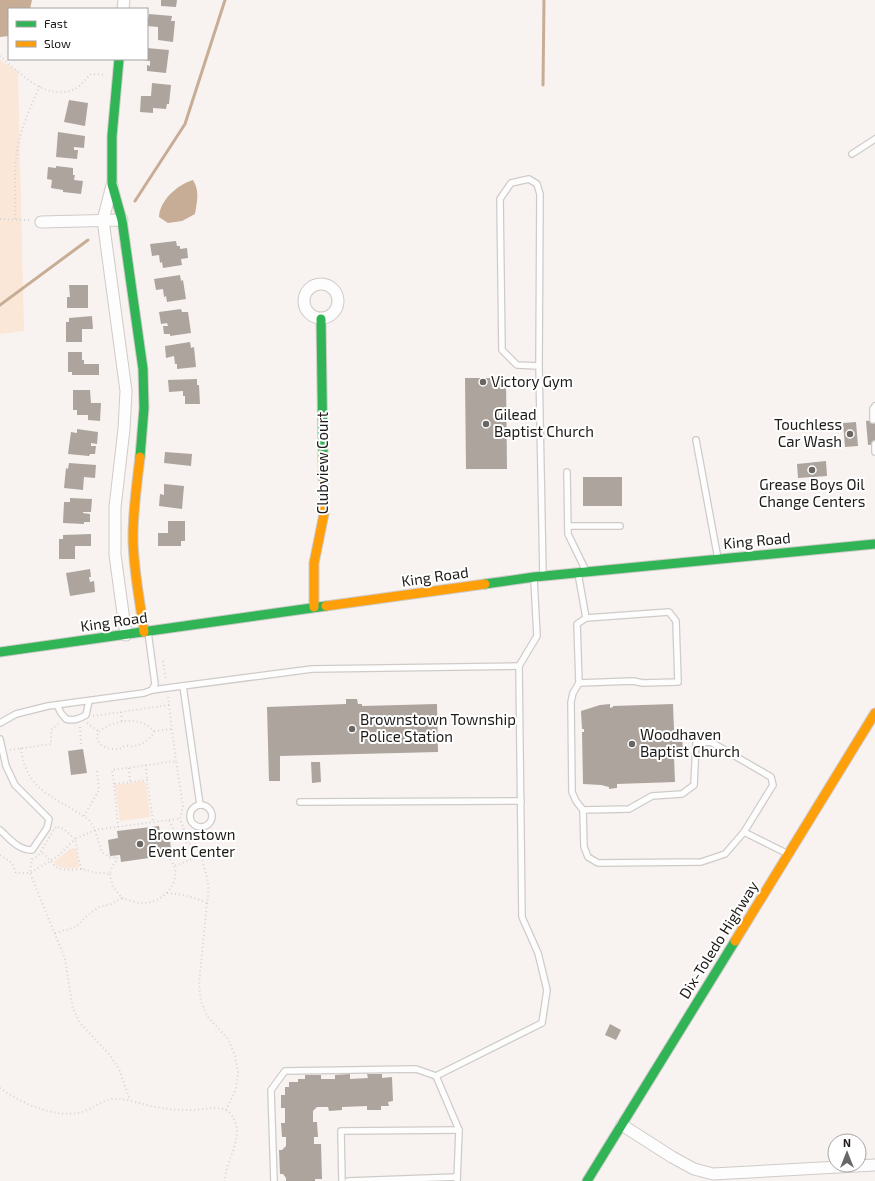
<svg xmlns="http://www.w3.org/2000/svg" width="875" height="1181" font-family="'Exo 2',sans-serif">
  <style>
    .green { fill: #fae7d8 }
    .water { fill: #c8ad96 }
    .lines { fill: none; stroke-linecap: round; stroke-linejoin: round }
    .stream { stroke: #c8ad96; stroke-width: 3 }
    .building { fill: #ada49e }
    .lane-casing { stroke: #cecbc8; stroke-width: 8 }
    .street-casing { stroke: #cecbc8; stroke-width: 13 }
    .fast-casing { stroke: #cecbc8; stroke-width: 11 }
    .slow-casing { stroke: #cecbc8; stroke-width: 11 }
    .path { stroke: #d6d4d3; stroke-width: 2; stroke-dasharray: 1 3; stroke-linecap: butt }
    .lane { stroke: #fefdfd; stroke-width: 5.5 }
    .street { stroke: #fefdfd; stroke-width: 11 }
    .fast { stroke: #30b455; stroke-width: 9 }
    .slow { stroke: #ff9f0a; stroke-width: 9 }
    .poi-dot { fill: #6a6664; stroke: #fff; stroke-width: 1.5 }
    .labels { text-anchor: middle; stroke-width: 4; stroke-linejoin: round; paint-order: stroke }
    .poi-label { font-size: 15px; fill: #1d1a18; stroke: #fff; text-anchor: start }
    .street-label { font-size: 15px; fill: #1d1a18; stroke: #fff }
  </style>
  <rect width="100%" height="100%" fill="#f8f3f0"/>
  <g class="green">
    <polygon points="0,60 18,71 24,331 0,334"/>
    <polygon points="144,781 146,783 150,817 120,821 115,787 116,785"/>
    <path d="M75,848C78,853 78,862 79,867C70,870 61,869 54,863V862L70,849Z"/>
  </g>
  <g class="water">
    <polygon points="0,0 32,0 30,9 9,9 9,36 0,37"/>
    <path d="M193,180C200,191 197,202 195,214L182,221L168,223L159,217C160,200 177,185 193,180Z"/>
  </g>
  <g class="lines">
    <g class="stream">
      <polyline points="543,85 544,0"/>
      <polyline points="135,201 185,124 225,0"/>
      <polyline points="0,305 88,240"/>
    </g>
  </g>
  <g class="building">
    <polygon points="161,0 177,0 176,7 161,6"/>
    <polygon points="149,14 172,16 171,21 175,21 173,42 158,40 158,27 147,26"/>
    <polygon points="147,48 169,50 166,73 147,71 147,65 150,66 150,61 144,60 147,59"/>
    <polygon points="152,83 171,85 169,104 167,104 166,109 153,108 153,113 140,112 141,96 151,96"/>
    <polygon points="69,100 88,103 85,126 64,122"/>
    <polygon points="58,132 85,136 84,148 74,147 74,150 78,150 77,159 56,157"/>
    <polygon points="56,166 73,168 73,175 75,175 74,180 83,181 81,194 63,192 63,190 51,188 52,180 47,179 48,167 56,168"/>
    <polygon points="176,241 177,246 180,246 180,249 187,248 188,258 181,259 182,265 163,268 162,262 160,263 159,255 152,256 150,244"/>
    <polygon points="180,275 181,281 183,280 186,299 167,302 166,296 164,297 163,289 156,290 154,279"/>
    <polygon points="69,285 88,285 88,308 67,308 67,297 70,297"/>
    <polygon points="181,309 182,312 188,312 191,333 170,336 170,334 164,334 163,326 168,326 167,323 161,324 159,312"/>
    <polygon points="92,316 93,329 82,329 82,342 66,342 66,322 69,322 69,318"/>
    <polygon points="190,342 191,348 194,347 196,367 177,369 177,364 175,364 174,356 166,358 165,346"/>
    <polygon points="68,352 82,352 82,360 84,360 84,364 99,364 99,375 72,375 72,372 68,372"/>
    <polygon points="465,378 506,378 507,469 466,469"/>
    <polygon points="197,379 197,385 199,385 200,404 185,404 185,396 183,396 183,391 169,392 168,380"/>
    <polygon points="73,390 90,390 91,403 101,403 100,421 88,420 88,415 77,415 77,410 73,410"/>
    <polygon points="875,420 875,444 868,445 866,421"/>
    <polygon points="856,422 858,446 845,447 843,423"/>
    <polygon points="77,429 98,432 97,444 91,443 91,446 96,446 95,454 90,454 89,456 68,454 71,432 77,433"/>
    <polygon points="165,452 192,454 191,466 164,463"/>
    <polygon points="826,461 827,476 798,478 797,464"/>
    <polygon points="69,463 96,465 95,478 84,477 83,490 64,488 66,468 68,469"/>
    <rect x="583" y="477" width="39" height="29"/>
    <polygon points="164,484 184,486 182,509 159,506 160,494 164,495"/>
    <polygon points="70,498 92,499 91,512 83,512 83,513 90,514 90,522 84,522 84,524 63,523 64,502 70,502"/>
    <polygon points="168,521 185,521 185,541 181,541 181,546 158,546 158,533 168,533"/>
    <polygon points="91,534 91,546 75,546 75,559 59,559 59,539 63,539 63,535"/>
    <polygon points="90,569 91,577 89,577 90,582 94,581 95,592 70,596 66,573"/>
    <polygon points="346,699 357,699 358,704 362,704 362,706 437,704 438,752 280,756 280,781 269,781 267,707 346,704"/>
    <polygon points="610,704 610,708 613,707 613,706 673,704 674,730 682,729 683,756 674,756 675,782 617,784 617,788 609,789 609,787 601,785 583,784 582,732 584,732 584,729 582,729 581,711 600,705"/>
    <polygon points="83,749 87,773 71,775 68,751"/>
    <polygon points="311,762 320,762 321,782 312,783"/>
    <polygon points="159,826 160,833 169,832 171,849 162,850 163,856 121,862 120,855 110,856 108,840 118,838 117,831"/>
    <polygon points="610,1024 621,1030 616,1040 605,1035"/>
    <polygon points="350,1074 350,1079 368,1078 367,1074 382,1074 382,1078 392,1077 393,1101 388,1102 389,1106 381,1106 381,1110 367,1110 367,1106 342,1107 342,1110 329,1111 328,1107 317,1107 313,1111 313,1122 317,1122 318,1137 314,1137 314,1144 321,1144 322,1179 315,1179 315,1181 286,1181 286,1178 283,1174 280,1174 279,1150 282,1150 286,1146 286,1137 282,1137 281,1123 285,1123 285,1108 281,1108 281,1095 285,1095 285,1087 289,1087 289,1082 298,1082 298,1079 305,1079 305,1075 321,1075 321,1079 335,1079 335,1075"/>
  </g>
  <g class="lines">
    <g class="lane-casing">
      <g id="lane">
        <polyline points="852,154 875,139"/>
        <polyline points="539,366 517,365 502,350 500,199 511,183 529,179 537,184 540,194 539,366 543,576"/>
        <polyline points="873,420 873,409 875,406"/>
        <polyline points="696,440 718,559"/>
        <polyline points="875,444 875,452"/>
        <polyline points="567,472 568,534 586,571"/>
        <polyline points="568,526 620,526"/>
        <polyline points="578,573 586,618 577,624 579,683 573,693 571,702 572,792 576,801 583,810 584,847 588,857 598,863 701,862 725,854 744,832 786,853"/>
        <polyline points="579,683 633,681 643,683 678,682 676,621 669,612 586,618"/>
        <polyline points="183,686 200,805"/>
        <polyline points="152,690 312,669 519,666"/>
        <path d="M57,705L61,713L66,719C74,721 79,719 86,715L89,701"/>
        <polyline points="0,723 16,714 48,706 144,693 152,690 155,684 148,632"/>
        <path d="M0,739L6,766L15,785L49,819L47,828L32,850C18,850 10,839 0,830"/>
        <polyline points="300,802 521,801"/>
        <circle cx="201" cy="816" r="11"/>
        <polyline points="583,810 629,809 652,796 682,794 694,785 696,743 711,742 771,777 773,785 744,832"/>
        <polyline points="436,1076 459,1130 457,1181"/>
        <polyline points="274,1181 271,1090 285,1071 416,1069 436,1076 542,1023 547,990 538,953 522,917 519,666 537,636 534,579"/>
        <polyline points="342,1181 341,1131 459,1130"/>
        <polyline points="348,1181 457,1177"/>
      </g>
    </g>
    <g class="street-casing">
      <g id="street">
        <polyline points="123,9 124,0"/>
        <polyline points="112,185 103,220 126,391 124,429 115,507 115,555 126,635"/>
        <polyline points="41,222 122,220"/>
        <circle cx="321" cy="301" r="17"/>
        <polyline points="622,1125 672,1157 694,1169 713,1174 875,1165"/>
      </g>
    </g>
    <g class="fast-casing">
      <g id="fast">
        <polyline points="119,59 112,136 112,184 122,220 143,369 144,408 140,457"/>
        <polyline points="321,319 323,457"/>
        <polyline points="485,584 534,577 875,544"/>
        <polyline points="0,652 326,606"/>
        <polyline points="587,1181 735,941"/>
      </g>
    </g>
    <g class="slow-casing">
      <g id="slow">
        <path d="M140,457C137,483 133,510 133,537C133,569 140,600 144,632"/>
        <polyline points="326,606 485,584"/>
        <polyline points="314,607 314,563 324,514 323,457"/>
        <polyline points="735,941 875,713"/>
      </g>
    </g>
    <g class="path">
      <path d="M0,56C20,73 46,102 75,89C81,86 86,78 91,74L105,75"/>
      <polyline points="0,219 30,220"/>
      <path d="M15,219C16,200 14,180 16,160C18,134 29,110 40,86"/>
      <polyline points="163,661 166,680"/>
      <polyline points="169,705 176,761"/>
      <polyline points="121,712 122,721"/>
      <polyline points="93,716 169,705 168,696"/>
      <polyline points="87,723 98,731"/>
      <polyline points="80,727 81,746"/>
      <path d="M154,731C152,739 142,745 134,746C131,747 127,745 125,746C122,747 121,748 119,749C110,750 100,747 97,739L98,732C114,720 139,715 154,731L172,729"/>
      <path d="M21,748C26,793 57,797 89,820C97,830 97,840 102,852L111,858L117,857V860L112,867L110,874L93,872L82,869L69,870L61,869L56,867L44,854L41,852"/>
      <polyline points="10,750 51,744 51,730 59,723"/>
      <polyline points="146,765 147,780"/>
      <polyline points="129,768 130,782"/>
      <polyline points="114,784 112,770 176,761 183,806 180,819 184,829 191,836 188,844"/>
      <polyline points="84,816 99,790 97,770"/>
      <polyline points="169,820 180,819"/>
      <polygon points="58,827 64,829 75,839 58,856 30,873 32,859 38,856 55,828"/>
      <polyline points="118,827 114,784 147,780 153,822"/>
      <polyline points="176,834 184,829"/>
      <polyline points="0,855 12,863 16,873 30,873 65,959 73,1009 80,1023 109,1054 119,1069 130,1100"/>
      <path d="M82,869C77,860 78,849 75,839L95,830L169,820C177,838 183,843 201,848V856"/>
      <path d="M167,893C181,894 194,897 207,903C211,883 206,875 201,856L174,866"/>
      <path d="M122,898C129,900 138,904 146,903C165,901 183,880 172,862C169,858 166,855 162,854"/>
      <polyline points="207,903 199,985 201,1001 207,1016 228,1039 235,1056 238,1072 236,1089 226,1110"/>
      <polyline points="55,933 76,927 88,915 99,907 111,904 122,898 113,887 110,874"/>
      <path d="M0,1088C20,1103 56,1119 82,1112C92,1109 102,1100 113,1099C122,1098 131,1101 139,1103C156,1108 173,1110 190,1110C202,1111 222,1103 231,1114C247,1136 225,1159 225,1181"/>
    </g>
    <use href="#lane" class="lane"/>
    <use href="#street" class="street"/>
    <use href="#fast" class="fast"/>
    <use href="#slow" class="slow"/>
  </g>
  <g class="poi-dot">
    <circle cx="483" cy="382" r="4"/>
    <circle cx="486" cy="424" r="4"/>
    <circle cx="850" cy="434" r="4"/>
    <circle cx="812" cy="470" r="4"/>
    <circle cx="352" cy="729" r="4"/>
    <circle cx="632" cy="744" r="4"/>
    <circle cx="140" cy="844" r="4"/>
  </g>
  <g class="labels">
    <g class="poi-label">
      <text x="491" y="387">Victory Gym</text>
      <text x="494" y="420">Gilead<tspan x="494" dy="17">Baptist Church</tspan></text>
      <text x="842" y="430" text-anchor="end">Touchless<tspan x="842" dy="17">Car Wash</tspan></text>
      <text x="812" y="490" text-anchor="middle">Grease Boys Oil<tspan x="812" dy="17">Change Centers</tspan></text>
      <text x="360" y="725">Brownstown Township<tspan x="360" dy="17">Police Station</tspan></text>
      <text x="640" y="740">Woodhaven<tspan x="640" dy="17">Baptist Church</tspan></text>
      <text x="148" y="840">Brownstown<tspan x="148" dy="17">Event Center</tspan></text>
    </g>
    <g class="street-label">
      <text transform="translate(323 463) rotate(-90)" y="5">Clubview Court</text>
      <text transform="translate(757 541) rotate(-5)" y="5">King Road</text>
      <text transform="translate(435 577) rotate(-8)" y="5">King Road</text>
      <text transform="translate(114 622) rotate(-8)" y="5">King Road</text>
      <text transform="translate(719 940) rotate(-58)" y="5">Dix-Toledo Highway</text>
    </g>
  </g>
  <rect x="8" y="8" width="140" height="52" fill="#ffffff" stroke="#a5a3a3"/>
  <rect x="16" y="21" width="20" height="6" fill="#30b455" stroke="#a5a3a3"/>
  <text x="44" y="28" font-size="12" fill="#1d1a18">Fast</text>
  <rect x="16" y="41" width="20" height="6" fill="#ff9f0a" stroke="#a5a3a3"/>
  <text x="44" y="48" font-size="12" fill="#1d1a18">Slow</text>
  <g transform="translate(847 1153)"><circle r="19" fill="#ffffff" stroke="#a5a3a3"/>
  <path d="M0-3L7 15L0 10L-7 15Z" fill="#6a6664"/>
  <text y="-6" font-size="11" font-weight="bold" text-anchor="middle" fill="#1d1a18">N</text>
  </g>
</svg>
